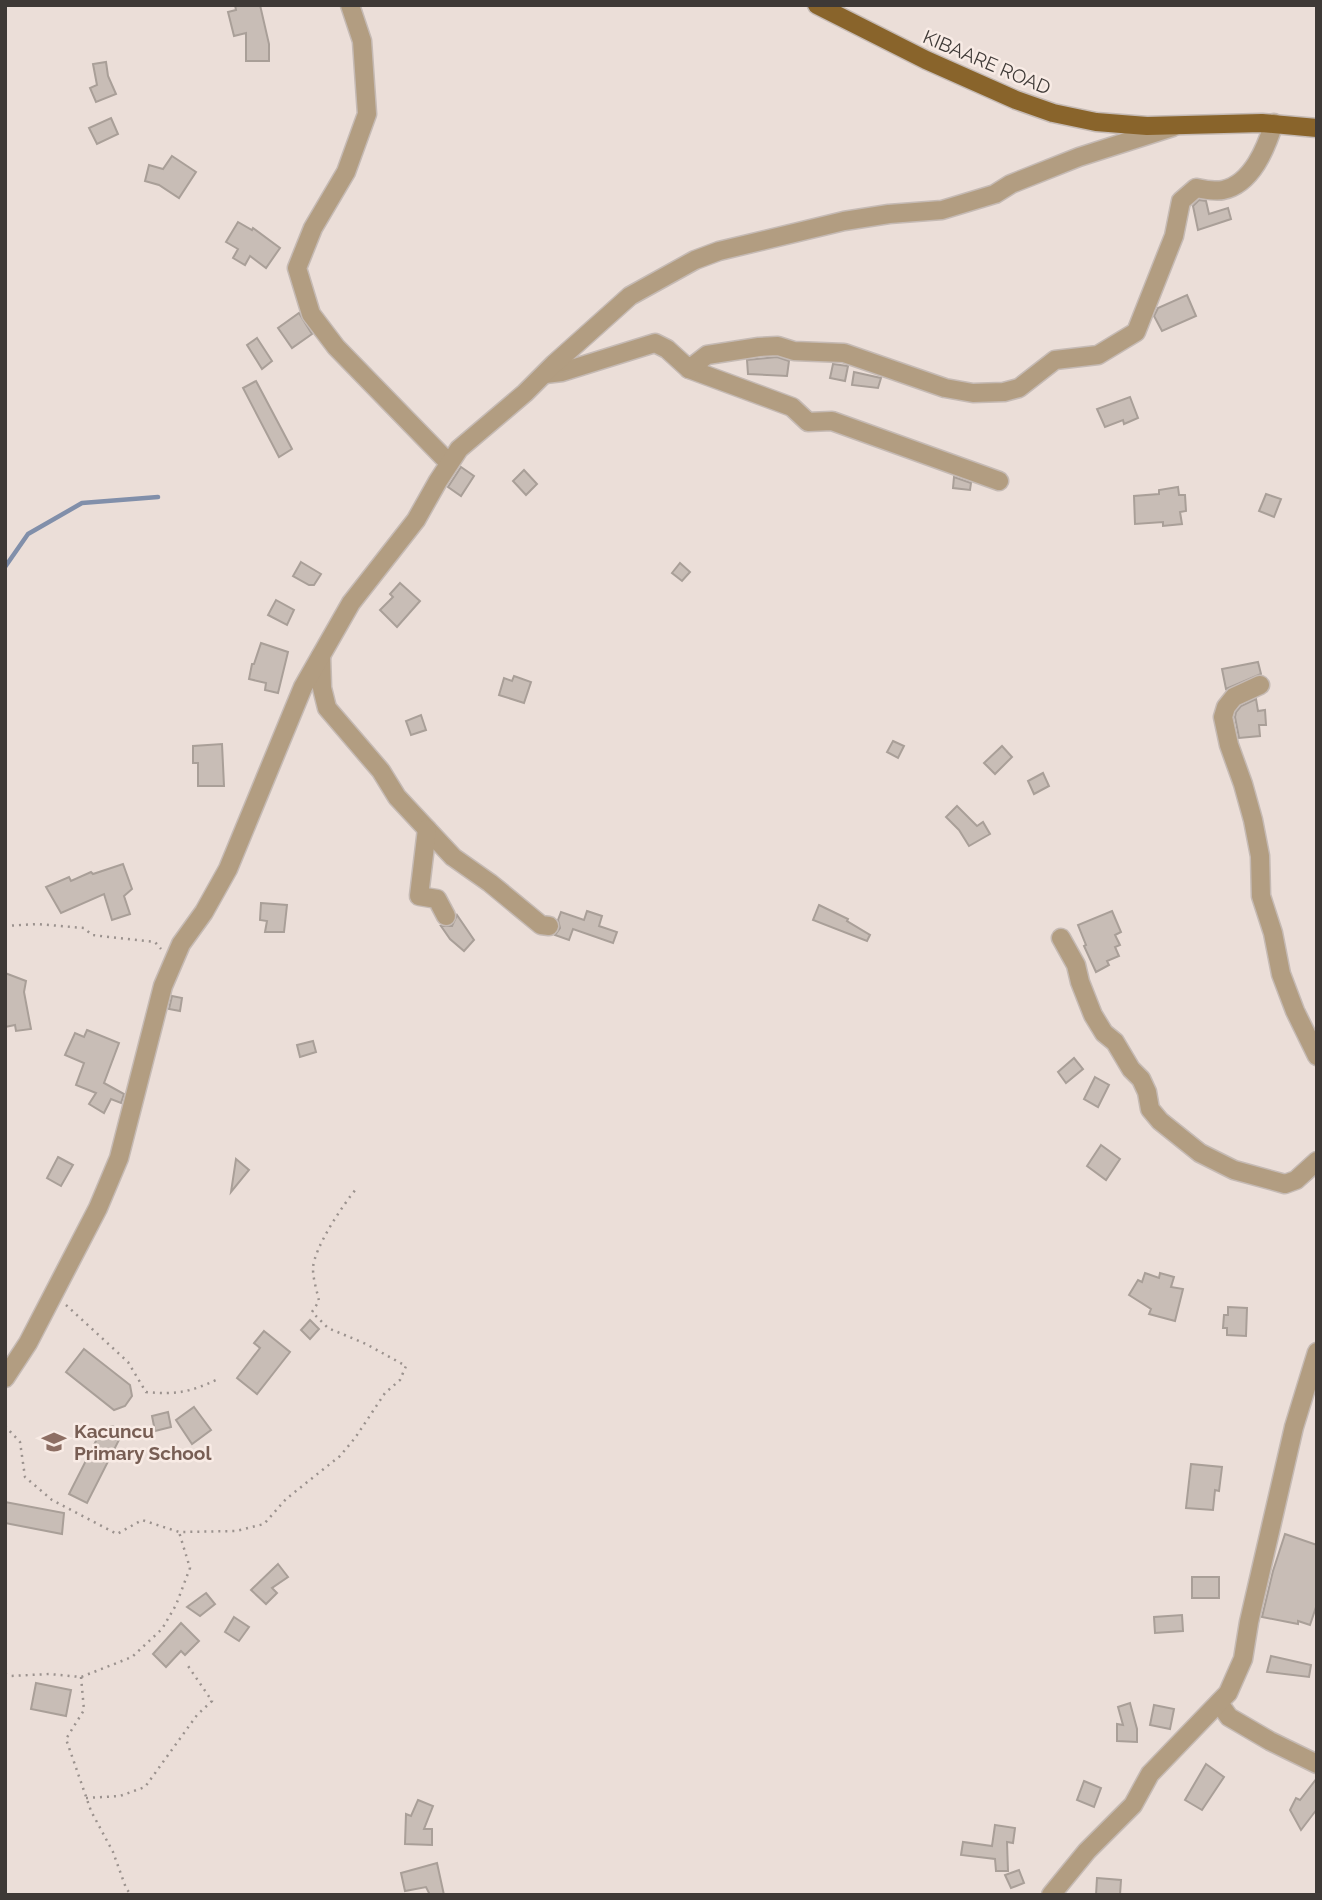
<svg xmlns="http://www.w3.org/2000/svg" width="1322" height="1900" font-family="Raleway,sans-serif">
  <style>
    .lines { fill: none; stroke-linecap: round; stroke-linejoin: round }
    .stream { stroke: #818faa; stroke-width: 4.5 }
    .building { fill: #c8bdb6; stroke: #a99f98; stroke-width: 2 }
    .minor-casing { stroke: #c5bab4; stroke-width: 21 }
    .major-casing { stroke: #c5bab4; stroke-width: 21 }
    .path { stroke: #9b928e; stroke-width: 2.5; stroke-dasharray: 2 5; stroke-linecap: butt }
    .minor { stroke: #b29d81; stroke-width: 18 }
    .major { stroke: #89642b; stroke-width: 18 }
    .labels { text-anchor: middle; stroke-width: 5; stroke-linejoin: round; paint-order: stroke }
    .street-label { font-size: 19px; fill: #3e3936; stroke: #f8ebe5 }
    .education-label { font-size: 19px; font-weight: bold; fill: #785e54; stroke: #f8ebe5; text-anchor: start }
  </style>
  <rect width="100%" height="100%" fill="#ebded8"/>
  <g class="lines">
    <polyline class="stream" points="5,567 28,534 82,503 158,497"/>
  </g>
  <g class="building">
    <polygon points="235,5 260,5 269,44 269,61 246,61 246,33 234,36 228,12 236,10"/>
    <polygon points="106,62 108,76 116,94 96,102 90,88 97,85 93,64"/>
    <polygon points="111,118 118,134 97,144 89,128"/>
    <polygon points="172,156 196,172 179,198 159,185 145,181 149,165 163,169"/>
    <polygon points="1199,200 1206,201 1209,214 1228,208 1231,219 1198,230 1193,206"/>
    <polygon points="238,222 252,230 253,228 280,248 266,268 250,256 245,265 233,258 238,249 226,242"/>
    <polygon points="1187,295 1196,316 1162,331 1154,316 1158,308"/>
    <polygon points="299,313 312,334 292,348 278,328"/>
    <polygon points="257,338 272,361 262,369 247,345"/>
    <polygon points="777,357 789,361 787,376 748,374 747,360"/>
    <polygon points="833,364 848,366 845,381 830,378"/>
    <polygon points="854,372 881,378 878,388 852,385"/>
    <polygon points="256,381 292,449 279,457 243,388"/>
    <polygon points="1130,397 1138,418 1124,424 1123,420 1105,427 1097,409"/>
    <polygon points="461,467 474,476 461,496 448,487"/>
    <polygon points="524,470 537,484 526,495 513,481"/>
    <polygon points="954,477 971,483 970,490 953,488"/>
    <polygon points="1178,487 1179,495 1185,495 1186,511 1180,512 1182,524 1163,526 1163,522 1135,524 1134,496 1159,494 1159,490"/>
    <polygon points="1266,494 1281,499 1274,517 1259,511"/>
    <polygon points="301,562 321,574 314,585 309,585 293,576"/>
    <polygon points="680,563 690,572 682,581 672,573"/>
    <polygon points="400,583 420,601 397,627 380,610 393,597 390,594"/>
    <polygon points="276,600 294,610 287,625 268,615"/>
    <polygon points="261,643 288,652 278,693 265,690 266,683 249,679 252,664 254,664"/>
    <polygon points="1258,662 1261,674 1226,689 1222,669"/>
    <polygon points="514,676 531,682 524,703 499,695 504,678 512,681"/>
    <polygon points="1256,699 1258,711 1265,710 1266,725 1259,725 1260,736 1239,738 1235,717 1236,712 1241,706"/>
    <polygon points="421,715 426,730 411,735 406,721"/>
    <polygon points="893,741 904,746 898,758 887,752"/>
    <polygon points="222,744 224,786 198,786 198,763 193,763 193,746"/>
    <polygon points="1002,746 1012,757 995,774 984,763"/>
    <polygon points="1043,773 1049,786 1034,794 1028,781"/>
    <polygon points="957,806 977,826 983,822 990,834 969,846 959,830 946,817"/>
    <polygon points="123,864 132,889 124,896 130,914 112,920 104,894 61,913 46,887 69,877 71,881 91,872 93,874"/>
    <polygon points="261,903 287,905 284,932 265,932 267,921 260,920"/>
    <polygon points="819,905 848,919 847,921 870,935 867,941 813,920"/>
    <polygon points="587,911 602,916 599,926 617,932 613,943 573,929 569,940 555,935 560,928 558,920 561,912 584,920"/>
    <polygon points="1112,911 1121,932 1115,935 1120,945 1115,947 1119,956 1107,961 1109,965 1096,972 1084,946 1086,945 1078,925"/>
    <polygon points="457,915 474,940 464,951 450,939 441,926 452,926"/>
    <polygon points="5,973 26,981 24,992 31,1029 16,1031 15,1025 5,1027"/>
    <polygon points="172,996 182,998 180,1011 169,1009"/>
    <polygon points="87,1030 119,1043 104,1083 124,1094 121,1103 111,1099 104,1113 89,1104 96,1093 76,1085 84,1063 65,1055 75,1033 84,1037"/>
    <polygon points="313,1041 316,1052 300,1057 297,1045"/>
    <polygon points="1074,1058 1083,1069 1066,1083 1058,1072"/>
    <polygon points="1095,1077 1109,1085 1098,1107 1084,1099"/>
    <polygon points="1101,1145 1120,1159 1106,1180 1087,1166"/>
    <polygon points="58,1157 73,1165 61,1186 47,1178"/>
    <polygon points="236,1159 249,1170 231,1192"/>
    <polygon points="1145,1273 1159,1278 1160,1273 1174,1277 1171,1287 1183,1289 1175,1321 1149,1314 1151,1309 1129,1295 1138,1280 1142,1282"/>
    <polygon points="1228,1307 1247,1308 1246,1336 1227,1335 1227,1328 1223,1328 1224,1315 1228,1315"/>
    <polygon points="310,1320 319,1329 310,1339 301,1330"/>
    <polygon points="264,1331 290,1352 257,1394 237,1378 260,1348 254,1343"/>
    <polygon points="84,1349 130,1385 132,1396 125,1406 114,1410 66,1372"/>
    <polygon points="194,1407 211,1430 192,1444 176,1420"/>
    <polygon points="168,1412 171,1427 155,1431 152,1416"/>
    <polygon points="112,1426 123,1432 87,1503 69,1494 102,1429"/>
    <polygon points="1191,1464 1222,1467 1219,1491 1215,1490 1213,1510 1186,1508"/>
    <polygon points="5,1502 64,1513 62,1534 5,1523"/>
    <polygon points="1285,1534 1317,1545 1317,1604 1310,1625 1298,1621 1298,1624 1262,1617 1273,1571"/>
    <polygon points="278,1564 288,1577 272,1588 277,1593 266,1604 251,1590"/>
    <rect x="1192" y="1577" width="27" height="21"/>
    <polygon points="206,1593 215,1604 200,1616 187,1607"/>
    <polygon points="1182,1615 1183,1631 1155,1633 1154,1617"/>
    <polygon points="234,1617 249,1627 239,1641 225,1632"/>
    <polygon points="181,1623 199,1641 185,1655 181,1651 166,1667 153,1654"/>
    <polygon points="1271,1656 1311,1665 1309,1677 1267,1672"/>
    <polygon points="36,1683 71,1690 66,1716 31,1709"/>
    <polygon points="1130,1703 1137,1729 1137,1742 1117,1741 1117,1724 1123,1725 1118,1707"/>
    <polygon points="1154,1705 1174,1709 1170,1729 1150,1725"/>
    <polygon points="1206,1764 1224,1777 1202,1810 1185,1800"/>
    <polygon points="1317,1778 1317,1809 1301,1830 1290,1810 1296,1798 1300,1800"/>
    <polygon points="1084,1781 1101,1788 1094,1807 1077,1800"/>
    <polygon points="418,1800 433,1806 424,1829 432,1829 432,1845 405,1844 406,1814 411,1816"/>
    <polygon points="995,1825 1015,1828 1013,1843 1007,1842 1008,1871 996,1871 995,1859 961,1855 963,1842 992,1846"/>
    <polygon points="437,1863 444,1895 430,1895 426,1887 405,1891 401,1873"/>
    <polygon points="1019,1870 1024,1883 1011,1888 1005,1875"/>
    <polygon points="1097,1878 1121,1880 1120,1895 1096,1895"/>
  </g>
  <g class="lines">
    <g class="minor-casing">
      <g id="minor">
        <polyline points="350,5 362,41 367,114 346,172 313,228 297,268 311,314 336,347 449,463"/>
        <polyline points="689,369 792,407 808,422 832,421 999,481"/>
        <path d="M545,374L562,372L655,343L667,349L689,369L707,355L759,347L778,346L794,351L844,353L945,388L973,393L1004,392L1019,388L1055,360L1098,355L1136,332L1174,236L1181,201L1196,188C1204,189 1215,192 1223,190C1252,184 1266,148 1274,123"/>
        <polyline points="321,656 322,688 327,708 381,771 397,797 453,857 490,883 541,925 549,926"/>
        <polyline points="1260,685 1234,697 1226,707 1223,717 1229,745 1243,784 1253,820 1260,856 1261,896 1273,933 1281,974 1295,1011 1317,1056"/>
        <polyline points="427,829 419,896 437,899 446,916"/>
        <polyline points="1061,938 1076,965 1080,982 1093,1015 1104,1033 1115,1042 1131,1069 1141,1079 1147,1092 1150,1109 1160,1121 1200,1153 1234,1170 1285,1184 1296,1180 1317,1161"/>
        <polyline points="5,1378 28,1343 98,1208 119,1158 163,986 181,944 204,912 228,869 303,687 351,603 416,520 438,481 459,449 525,393 554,364 630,296 695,260 719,251 844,221 889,214 942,210 995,194 1011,184 1079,157 1173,127"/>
        <polyline points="1219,1703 1229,1717 1270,1741 1317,1764"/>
        <polyline points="1051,1895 1087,1851 1133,1805 1150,1774 1228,1693 1243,1659 1249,1622 1294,1427 1317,1352"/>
      </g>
    </g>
    <g class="major-casing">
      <polyline id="major" points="817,5 926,60 1016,100 1053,113 1096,122 1147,126 1262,123 1317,128"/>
    </g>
    <g class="path">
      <polyline points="5,926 37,924 84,928 92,935 155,942 161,949"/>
      <path d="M66,1305L128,1362L146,1392C176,1395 191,1392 218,1379"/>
      <path d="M5,1426L20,1442L25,1477L52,1500L117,1534L142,1520L179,1532L236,1531L264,1524L286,1499L340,1456L355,1438L385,1393L400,1380L406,1366L366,1344L328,1328L312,1312L319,1301C317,1291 313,1279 313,1269C313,1249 344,1203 357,1188"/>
      <polyline points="5,1674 11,1676 49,1674 81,1677 132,1657 162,1629 176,1605 190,1568 179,1532"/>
      <polyline points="81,1677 84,1710 66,1739 91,1811 113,1852 126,1888 131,1895"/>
      <polyline points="86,1798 120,1796 145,1787 197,1715 212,1701 186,1663"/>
    </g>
    <use href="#minor" class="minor"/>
    <use href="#major" class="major"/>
  </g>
  <defs>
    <g id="school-bare" transform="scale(1.89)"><path d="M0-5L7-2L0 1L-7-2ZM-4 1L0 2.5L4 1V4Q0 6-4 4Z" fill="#8d6e63" stroke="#f8ebe5" stroke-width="2.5" paint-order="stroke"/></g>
  </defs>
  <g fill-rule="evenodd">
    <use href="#school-bare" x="54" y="1442"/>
  </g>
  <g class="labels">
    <g class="street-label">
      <text transform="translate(987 62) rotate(23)" y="7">KIBAARE ROAD</text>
    </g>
    <g class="education-label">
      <text x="74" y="1438">Kacuncu<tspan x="74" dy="22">Primary School</tspan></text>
    </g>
  </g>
  <rect width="1322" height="1900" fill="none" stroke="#3e3936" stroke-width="14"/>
</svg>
